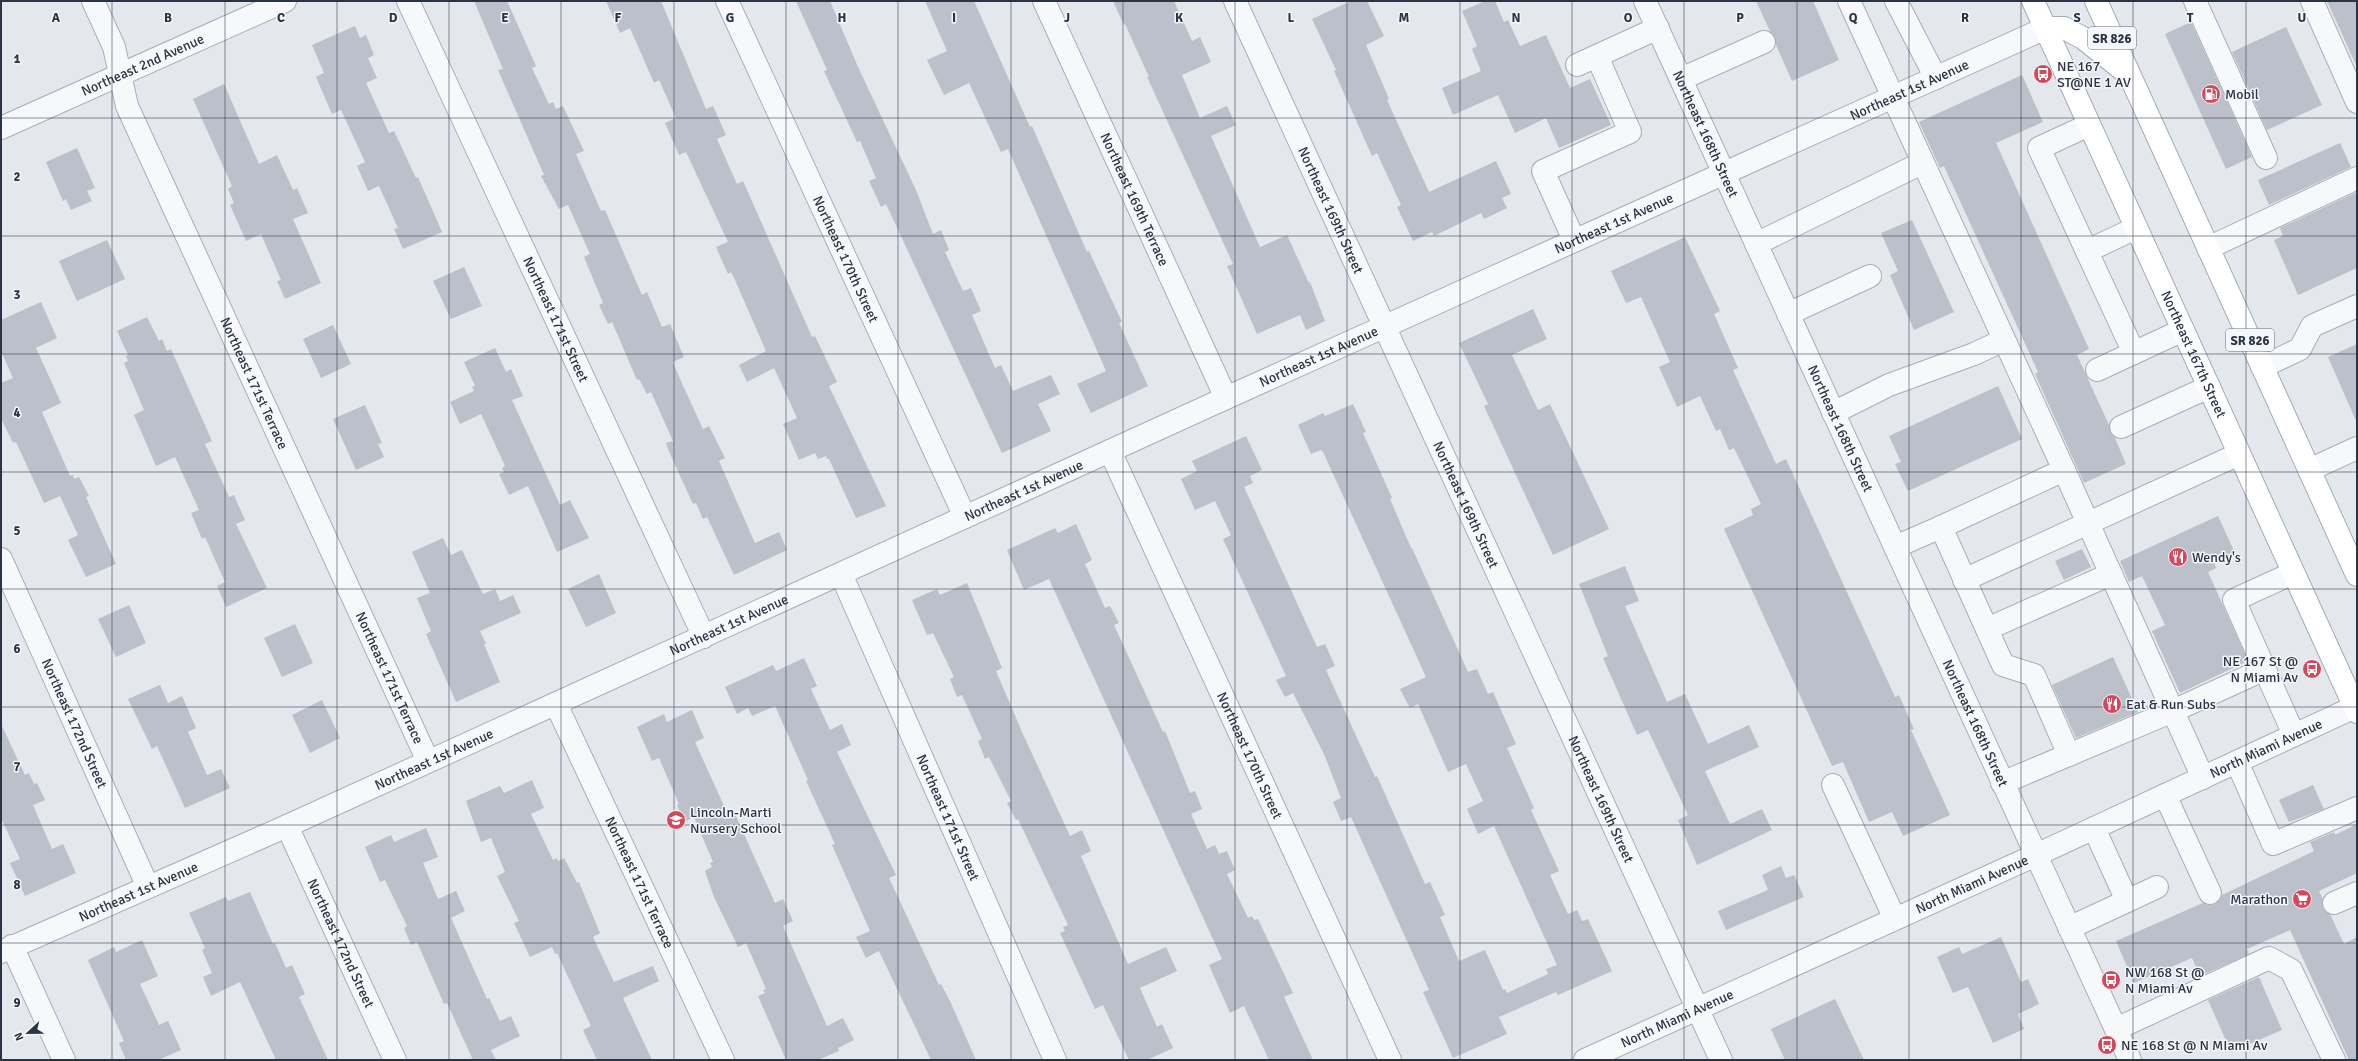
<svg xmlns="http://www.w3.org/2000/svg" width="2358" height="1061" font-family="Signika,sans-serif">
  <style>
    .building { fill: #bbc0ca }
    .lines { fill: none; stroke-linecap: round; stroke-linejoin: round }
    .minor-casing { stroke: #a9aeb7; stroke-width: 24 }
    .major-casing { stroke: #a3abb8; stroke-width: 24 }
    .minor { stroke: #f7f8fa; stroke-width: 22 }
    .major { stroke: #fff; stroke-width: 22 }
    .grid { fill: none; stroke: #2b3445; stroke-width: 1; stroke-opacity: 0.55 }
    .labels { text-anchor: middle; stroke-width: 3; stroke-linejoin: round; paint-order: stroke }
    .shield { fill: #f4f6f9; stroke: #676e7b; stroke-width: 1 }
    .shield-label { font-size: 13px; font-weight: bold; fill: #2b3445 }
    .street-label { font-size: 14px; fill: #2b3445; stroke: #f4f6f9 }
    .poi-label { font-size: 14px; fill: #2b3445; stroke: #f4f6f9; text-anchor: start }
    .grid-label { font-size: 13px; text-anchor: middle; font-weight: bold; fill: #2b3445; stroke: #f4f6f9; stroke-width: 3; stroke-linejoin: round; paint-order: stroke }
  </style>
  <rect width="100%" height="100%" fill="#e4e7ec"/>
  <g class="building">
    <polygon points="474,1 507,1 536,66 532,68 549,104 553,102 556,109 563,106 584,151 576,154 601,211 605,210 642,295 647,292 662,327 670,324 684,357 673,362 680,379 703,429 709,426 725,458 719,461 755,543 779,532 787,550 734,575 707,517 703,519 696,503 693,504 670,454 666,443 673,441 651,392 647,394 639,379 637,380 612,322 608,324 599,305 603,303 584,257 590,254 568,205 559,209 541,176 544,175 498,70 503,69"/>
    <polygon points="606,1 661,1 706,109 713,106 726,135 717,139 737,184 743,181 812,337 815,336 837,382 829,386 886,506 856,518 829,459 827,459 826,456 818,459 815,453 799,460 783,424 797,418 774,368 747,382 739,365 766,351 735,280 731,272 728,274 716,247 728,242 686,152 679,155 665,123 676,118 659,80 654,83 630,28 620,33"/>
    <polygon points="796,1 830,1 858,67 916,190 933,234 941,230 949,250 945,252 963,291 971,288 981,311 972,315 995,368 1001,365 1013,391 1051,375 1060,394 1038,404 1051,431 1002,453 886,204 881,207 869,181 876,178 860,141 857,142 824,71 827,70"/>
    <polygon points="925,1 974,1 1030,127 1032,126 1087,252 1089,251 1122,322 1119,323 1148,386 1091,413 1077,384 1106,371 1008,149 1001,152 969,83 944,95 927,60 947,51"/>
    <polygon points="1113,1 1174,1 1192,41 1200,37 1211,62 1182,75 1200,118 1227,106 1236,125 1211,136 1260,247 1287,235 1309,283 1310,282 1325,321 1306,330 1300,315 1257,334 1227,266 1233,264 1147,77 1149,77 1125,24 1124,25"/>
    <polygon points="1351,1 1367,1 1384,36 1366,45 1389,99 1387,100 1429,192 1496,161 1511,194 1502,198 1507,208 1484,219 1481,213 1434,236 1432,232 1413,241 1397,207 1401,205 1377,153 1372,156 1334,71 1336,70 1312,19"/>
    <polygon points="1485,1 1495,1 1504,22 1508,20 1520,46 1546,35 1570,88 1590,79 1611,125 1559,148 1546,118 1515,133 1498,95 1453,115 1442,88 1481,71 1472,49 1477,46 1462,11"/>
    <polygon points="1756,1 1813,1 1839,60 1792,81 1776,45 1775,37 1770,31"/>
    <polygon points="2327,1 2357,1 2357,67"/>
    <polygon points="2191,22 2252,157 2226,169 2165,34"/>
    <polygon points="355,26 360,38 366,35 374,55 368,58 377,78 366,83 389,133 394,131 416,178 418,177 442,232 403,249 394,229 398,228 379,186 368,191 357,166 365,162 341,110 332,114 316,77 324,73 312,45"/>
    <polygon points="2286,27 2322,105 2267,130 2232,52"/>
    <polygon points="2022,75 2043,122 1996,143 2089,349 2077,355 2109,425 2110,432 2115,438 2126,464 2084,483 2035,374 2038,372 1944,166 1940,168 1919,122"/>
    <polygon points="224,84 259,164 277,155 293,190 297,188 308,213 293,219 321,283 285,299 277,281 281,280 261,234 246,241 230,205 234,203 228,189 232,186 193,99"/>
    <polygon points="2340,143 2351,167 2269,205 2258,180"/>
    <polygon points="77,148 95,188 87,191 92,201 71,210 66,199 63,201 46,162"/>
    <polygon points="2357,192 2357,268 2298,295 2274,240 2283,236 2280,228"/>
    <polygon points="1912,220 1954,312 1914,330 1890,275 1898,271 1881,233"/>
    <polygon points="1685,237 1720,311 1714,314 1738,368 1733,370 1776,464 1786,459 1895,697 1899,695 1914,729 1911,730 1950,815 1903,836 1892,812 1869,822 1843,762 1832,766 1724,529 1753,515 1751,509 1761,504 1734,448 1729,450 1720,429 1716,431 1700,396 1677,407 1659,367 1670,362 1641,297 1626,303 1611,271"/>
    <polygon points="107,240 125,279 77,301 59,261"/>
    <polygon points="464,267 482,306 451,319 433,281"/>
    <polygon points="41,302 57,338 36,348 61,403 42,412 70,476 73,475 74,479 79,477 89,496 86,497 116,564 86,577 68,540 78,535 60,496 44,503 16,442 13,443 1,418 1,383 13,378 1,351 1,320"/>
    <polygon points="1533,309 1547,339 1512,355 1538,410 1550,404 1609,529 1553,555 1484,406 1488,404 1459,343"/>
    <polygon points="147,317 159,341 162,339 167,351 171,349 212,441 205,444 229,497 234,495 245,520 236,524 267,588 226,607 217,586 225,582 205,537 202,539 191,513 199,510 175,457 156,466 134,415 144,410 124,363 128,361 126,356 128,355 117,331"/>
    <polygon points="333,325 351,364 321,378 303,339"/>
    <polygon points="2357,344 2357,423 2328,357"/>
    <polygon points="495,348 506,372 511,369 523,396 512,400 560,505 570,500 589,538 557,552 528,486 509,495 499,474 504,472 502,468 505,466 481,414 460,424 450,402 474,391 472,387 475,386 464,362"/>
    <polygon points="1998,386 2022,439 1908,491 1895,464 1901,462 1889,436"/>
    <polygon points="1353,404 1366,432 1363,433 1392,498 1390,499 1411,548 1412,548 1468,672 1477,669 1488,694 1493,692 1516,744 1507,748 1534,808 1531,810 1559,871 1550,875 1568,914 1577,910 1582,921 1588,919 1612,971 1558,995 1556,992 1499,1017 1507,1034 1453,1058 1423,992 1429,990 1351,817 1341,821 1333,802 1341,798 1324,754 1293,693 1285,697 1276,680 1286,676 1223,539 1231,535 1215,501 1195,510 1181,479 1197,471 1192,461 1246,436 1262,470 1250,476 1253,483 1244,487 1317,647 1325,644 1335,666 1326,670 1375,777 1377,776 1425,884 1430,882 1445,915 1440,917 1459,961 1485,950 1503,990 1505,989 1507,993 1548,974 1546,969 1557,965 1494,826 1478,834 1467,809 1483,801 1466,764 1448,772 1418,704 1410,708 1400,689 1426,677 1323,452 1321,450 1311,454 1298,425 1323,413 1325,416"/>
    <polygon points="365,405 382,443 378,444 384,457 356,470 333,419"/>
    <polygon points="2218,516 2235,553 2214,562 2216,568 2208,572 2248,661 2180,693 2152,631 2165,625 2142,576 2129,582 2120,561"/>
    <polygon points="1076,524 1092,560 1085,564 1105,608 1110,606 1119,623 1114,625 1163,732 1165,731 1190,793 1195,791 1202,809 1191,814 1207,849 1215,845 1219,854 1227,851 1235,870 1227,874 1248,918 1252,916 1254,920 1258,919 1293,993 1284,997 1313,1060 1269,1060 1244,1006 1230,1013 1209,965 1222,959 1049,579 1024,590 1007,550 1055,528 1058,533"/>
    <polygon points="443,538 451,555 462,550 483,594 495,589 500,601 513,595 521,613 480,631 486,644 484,644 500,682 456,702 426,634 431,631 417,598 430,593 412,552"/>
    <polygon points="2082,549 2091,567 2064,580 2055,561"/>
    <polygon points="1625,566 1639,601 1625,606 1667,702 1685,694 1708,744 1749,725 1759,747 1705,771 1730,824 1762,809 1772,830 1697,865 1678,820 1688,815 1648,730 1637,735 1603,658 1608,656 1579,584"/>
    <polygon points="599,574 616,613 586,627 568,589"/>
    <polygon points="967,583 1002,668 996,671 1022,732 1070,836 1082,830 1091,851 1081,856 1128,964 1166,947 1177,971 1140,988 1157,1027 1162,1024 1173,1048 1147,1060 1129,1060 1103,1005 1095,1009 1060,933 1065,931 1063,927 1068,925 1018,819 1016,820 1007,803 1011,801 989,757 985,759 978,741 982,739 962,695 957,697 950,679 954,677 933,633 927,635 912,600 937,589 940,595"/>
    <polygon points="129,605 146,643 116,657 98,619"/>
    <polygon points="295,624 313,663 282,677 264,638"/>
    <polygon points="2113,657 2138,712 2076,738 2052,685"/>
    <polygon points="804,658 817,686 811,689 830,730 842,724 851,745 837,752 896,875 889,878 939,985 941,984 950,1001 976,1060 931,1060 879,951 866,958 856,937 870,931 832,845 835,844 806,781 808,780 775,706 752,716 748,708 737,714 725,687 773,665 776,671"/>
    <polygon points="160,685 168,703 182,696 196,728 188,732 207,775 221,769 230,788 185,808 157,746 152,749 128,699"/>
    <polygon points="322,700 340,738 310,753 292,715"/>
    <polygon points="692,710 704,738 695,742 729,817 735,814 775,903 783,899 793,921 783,926 827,1026 843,1018 854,1040 838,1048 839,1051 818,1060 786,1060 758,996 765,993 763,990 766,989 746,943 738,947 714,897 705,871 712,867 710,863 713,862 694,817 684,822 677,805 679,804 659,758 652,761 637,727 664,714 667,722"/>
    <polygon points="1,724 25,775 29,773 34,784 37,783 45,800 33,805 52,849 63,844 76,873 25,896 10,863 20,859 1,818"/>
    <polygon points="532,780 544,808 531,814 553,860 557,858 558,861 564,858 577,883 579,882 600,933 593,937 614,982 653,966 659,981 623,998 652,1060 597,1060 583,1030 591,1026 557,953 555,954 552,947 530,957 514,923 519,921 497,876 505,872 491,838 481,842 466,801 500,786 504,793"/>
    <polygon points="2313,785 2324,809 2289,822 2279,800"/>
    <polygon points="2357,824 2357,873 2319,891 2323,899 2323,908 2330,914 2344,944 2357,937 2357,1060 2349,1060 2290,930 2247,949 2249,954 2200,976 2192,958 2134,983 2116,941 2203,903 2209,905 2216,904 2222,895 2314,851 2310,842 2334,832 2335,835"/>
    <polygon points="426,828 438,857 423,863 438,899 456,891 465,911 451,918 487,999 489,998 500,1021 511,1016 520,1036 491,1050 496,1060 473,1060 447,1003 444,1004 417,942 411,945 404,928 407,926 385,880 380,882 365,847 391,835 394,842"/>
    <polygon points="1781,866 1786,878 1794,875 1804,897 1726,930 1718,911 1768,890 1762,875"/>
    <polygon points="250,892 273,944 275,943 286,968 292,965 305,994 299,997 328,1060 276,1060 240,982 211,996 203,977 212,973 202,950 205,948 189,913 226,897 228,901"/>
    <polygon points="2001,937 2021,982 2028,979 2039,1004 2018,1014 2024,1029 1993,1043 1968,987 1953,993 1937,957 1959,947 1962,954"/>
    <polygon points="142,940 158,976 140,984 159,1025 168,1021 181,1050 158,1060 126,1060 119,1043 124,1041 88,960 114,947 116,952"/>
    <polygon points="2259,977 2282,1030 2231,1052 2208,1000"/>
    <polygon points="1835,999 1864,1060 1785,1060 1771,1029"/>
  </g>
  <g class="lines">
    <g class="minor-casing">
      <g id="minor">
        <path id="s1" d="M93,1L114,47L127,106L428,761"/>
        <path id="s2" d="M408,1L704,637"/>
        <path id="s3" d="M727,1L965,517"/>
        <path id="s4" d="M1044,1L1226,398"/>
        <path id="s5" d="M1235,1L1721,1060"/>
        <path id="s6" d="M1645,1L2130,1060"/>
        <polyline points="1849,1 2064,470 2203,778"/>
        <polyline points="1896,1 1936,78"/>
        <polyline points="2195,1 2266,158"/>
        <polyline points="2312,1 2357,102"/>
        <polyline points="1577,65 1658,28"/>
        <polyline points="1681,79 1764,42"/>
        <polyline points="2089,125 2039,148 2134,353"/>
        <path id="s7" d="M1,128L285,1"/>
        <polyline points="1574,240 1543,171 1630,132 1597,56"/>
        <polyline points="1756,244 1922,163"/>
        <polyline points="2208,248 2357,178"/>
        <polyline points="2087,251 2136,228"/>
        <polyline points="1788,314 1870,276"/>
        <polyline points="2262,367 2300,349 2312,326 2357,306"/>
        <polyline points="2097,370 2183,330"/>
        <polyline points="1833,413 1889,385 1974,354 2004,340"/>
        <polyline points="2121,427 2209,387"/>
        <path id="s8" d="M1110,451L1390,1060"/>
        <polyline points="2309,470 2357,448"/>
        <polyline points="1941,527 2064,470"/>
        <polyline points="1895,547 1941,527 2003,665 2034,675 2069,755"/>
        <path id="s9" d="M1,559L148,887"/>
        <polyline points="2293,573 2234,600 2294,735"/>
        <path id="s10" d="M841,574L1055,1060"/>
        <polyline points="1964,580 2239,454"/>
        <polyline points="1987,629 2111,574"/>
        <path id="s11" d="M556,704L723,1060"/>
        <polyline points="2237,762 2273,844 2357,808"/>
        <polyline points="2002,783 2173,711 2265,669"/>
        <polyline points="1833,785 1895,919"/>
        <polyline points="2165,795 2210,893"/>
        <path id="s12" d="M287,826L395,1060"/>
        <polyline points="2094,828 2127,901"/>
        <polyline points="2334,903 2357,893"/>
        <polyline points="2069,928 2157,887"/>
        <polyline points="12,946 64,1060"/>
        <path id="s13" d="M1,952L287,826L1226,398L2046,28"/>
        <polyline points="2116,1029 2269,958 2291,970 2334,1060"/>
        <path id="s14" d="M1585,1060L2036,855L2357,706"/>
      </g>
    </g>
    <g class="major-casing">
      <g id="major">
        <path id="s15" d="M2033,1L2357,712"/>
        <polyline points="2096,1 2357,575"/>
        <polyline points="2046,28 2064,28 2083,38 2127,73"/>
      </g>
    </g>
    <use href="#minor" class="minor"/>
    <use href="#major" class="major"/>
  </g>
  <path class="grid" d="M112,1V1060M225,1V1060M337,1V1060M449,1V1060M561,1V1060M674,1V1060M786,1V1060M898,1V1060M1011,1V1060M1123,1V1060M1235,1V1060M1347,1V1060M1460,1V1060M1572,1V1060M1684,1V1060M1797,1V1060M1909,1V1060M2021,1V1060M2133,1V1060M2246,1V1060M1,118H2357M1,236H2357M1,354H2357M1,472H2357M1,589H2357M1,707H2357M1,825H2357M1,943H2357"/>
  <defs>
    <g id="bus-disc" transform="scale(1)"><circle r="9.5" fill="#d1495b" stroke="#f4f6f9"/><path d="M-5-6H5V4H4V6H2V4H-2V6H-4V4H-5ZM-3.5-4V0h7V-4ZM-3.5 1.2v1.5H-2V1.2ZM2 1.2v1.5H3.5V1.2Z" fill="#fff"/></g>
    <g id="fuel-disc" transform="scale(1)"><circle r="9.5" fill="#d1495b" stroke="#f4f6f9"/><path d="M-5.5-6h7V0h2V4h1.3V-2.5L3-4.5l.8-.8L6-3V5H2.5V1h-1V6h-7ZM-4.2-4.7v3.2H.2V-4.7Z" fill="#fff"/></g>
    <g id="restaurant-disc" transform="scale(1)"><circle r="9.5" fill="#d1495b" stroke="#f4f6f9"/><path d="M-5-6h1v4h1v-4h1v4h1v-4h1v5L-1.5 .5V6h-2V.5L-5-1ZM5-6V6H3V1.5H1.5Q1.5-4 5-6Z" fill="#fff"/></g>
    <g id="school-disc" transform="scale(1)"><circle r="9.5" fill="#d1495b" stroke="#f4f6f9"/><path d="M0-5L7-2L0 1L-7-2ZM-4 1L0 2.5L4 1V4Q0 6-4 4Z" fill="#fff"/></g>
    <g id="supermarket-disc" transform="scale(1)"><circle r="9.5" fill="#d1495b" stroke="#f4f6f9"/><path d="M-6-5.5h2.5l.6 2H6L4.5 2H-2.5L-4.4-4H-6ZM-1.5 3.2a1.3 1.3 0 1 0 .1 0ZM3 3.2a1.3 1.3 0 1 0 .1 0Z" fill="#fff"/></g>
  </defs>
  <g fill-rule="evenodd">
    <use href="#bus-disc" x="2043" y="74"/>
    <use href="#fuel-disc" x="2211" y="94"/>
    <use href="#restaurant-disc" x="2178" y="557"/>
    <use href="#bus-disc" x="2312" y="669"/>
    <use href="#restaurant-disc" x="2112" y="704"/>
    <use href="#school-disc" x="676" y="820"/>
    <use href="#supermarket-disc" x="2302" y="899"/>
    <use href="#bus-disc" x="2111" y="980"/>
    <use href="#bus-disc" x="2107" y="1045"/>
  </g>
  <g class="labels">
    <g class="shield">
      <rect x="2088" y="27" width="48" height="22" rx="3"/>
      <rect x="2226" y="329" width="48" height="22" rx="3"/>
    </g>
    <g class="shield-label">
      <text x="2112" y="43">SR 826</text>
      <text x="2250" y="345">SR 826</text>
    </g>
    <g class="street-label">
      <text dy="5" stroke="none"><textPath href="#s7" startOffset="155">Northeast 2nd Avenue</textPath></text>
      <text dy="5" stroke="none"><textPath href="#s13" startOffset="2094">Northeast 1st Avenue</textPath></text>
      <text dy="5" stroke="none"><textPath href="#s6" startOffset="146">Northeast 168th Street</textPath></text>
      <text dy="5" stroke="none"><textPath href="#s4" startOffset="218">Northeast 169th Terrace</textPath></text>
      <text dy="5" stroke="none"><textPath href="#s5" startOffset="230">Northeast 169th Street</textPath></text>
      <text dy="5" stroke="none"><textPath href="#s13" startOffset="1770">Northeast 1st Avenue</textPath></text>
      <text dy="5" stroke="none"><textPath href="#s3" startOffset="284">Northeast 170th Street</textPath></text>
      <text dy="5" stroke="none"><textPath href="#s2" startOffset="351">Northeast 171st Street</textPath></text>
      <text dy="5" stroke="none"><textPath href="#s15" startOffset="388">Northeast 167th Street</textPath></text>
      <text dy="5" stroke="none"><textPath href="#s13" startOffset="1446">Northeast 1st Avenue</textPath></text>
      <text dy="5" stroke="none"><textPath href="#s1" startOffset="416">Northeast 171st Terrace</textPath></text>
      <text dy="5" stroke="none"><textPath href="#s6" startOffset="470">Northeast 168th Street</textPath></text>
      <text dy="5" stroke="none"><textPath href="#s13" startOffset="1122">Northeast 1st Avenue</textPath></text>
      <text dy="5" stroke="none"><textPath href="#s5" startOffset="554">Northeast 169th Street</textPath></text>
      <text dy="5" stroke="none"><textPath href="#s13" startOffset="798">Northeast 1st Avenue</textPath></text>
      <text dy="5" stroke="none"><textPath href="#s1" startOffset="740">Northeast 171st Terrace</textPath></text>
      <text dy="5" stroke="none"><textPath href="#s9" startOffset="180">Northeast 172nd Street</textPath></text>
      <text dy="5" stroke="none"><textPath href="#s6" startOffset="794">Northeast 168th Street</textPath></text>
      <text dy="5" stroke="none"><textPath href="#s14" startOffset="749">North Miami Avenue</textPath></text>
      <text dy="5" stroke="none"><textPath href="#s8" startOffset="335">Northeast 170th Street</textPath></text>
      <text dy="5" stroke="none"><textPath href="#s13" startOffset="474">Northeast 1st Avenue</textPath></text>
      <text dy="5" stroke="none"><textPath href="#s5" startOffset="878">Northeast 169th Street</textPath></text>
      <text dy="5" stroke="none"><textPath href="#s10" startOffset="266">Northeast 171st Street</textPath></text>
      <text dy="5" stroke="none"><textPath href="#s11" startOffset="197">Northeast 171st Terrace</textPath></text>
      <text dy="5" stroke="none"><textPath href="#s14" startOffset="425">North Miami Avenue</textPath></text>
      <text dy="5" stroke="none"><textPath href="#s13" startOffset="150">Northeast 1st Avenue</textPath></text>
      <text dy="5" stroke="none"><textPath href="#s12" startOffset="129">Northeast 172nd Street</textPath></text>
      <text dy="5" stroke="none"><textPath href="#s14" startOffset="101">North Miami Avenue</textPath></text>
    </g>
    <g class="poi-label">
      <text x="2057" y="71">NE 167<tspan x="2057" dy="16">ST@NE 1 AV</tspan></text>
      <text x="2225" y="99">Mobil</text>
      <text x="2192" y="562">Wendy's</text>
      <text x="2298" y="666" text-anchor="end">NE 167 St @<tspan x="2298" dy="16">N Miami Av</tspan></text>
      <text x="2126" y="709">Eat &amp; Run Subs</text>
      <text x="690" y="817">Lincoln-Marti<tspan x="690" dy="16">Nursery School</tspan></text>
      <text x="2288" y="904" text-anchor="end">Marathon</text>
      <text x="2125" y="977">NW 168 St @<tspan x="2125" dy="16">N Miami Av</tspan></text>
      <text x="2121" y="1050">NE 168 St @ N MIami Av</text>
    </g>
  </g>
  <g class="grid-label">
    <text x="56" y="22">A</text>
    <text x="168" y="22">B</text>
    <text x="281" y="22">C</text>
    <text x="393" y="22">D</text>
    <text x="505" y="22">E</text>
    <text x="618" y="22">F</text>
    <text x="730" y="22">G</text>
    <text x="842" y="22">H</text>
    <text x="954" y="22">I</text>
    <text x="1067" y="22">J</text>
    <text x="1179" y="22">K</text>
    <text x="1291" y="22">L</text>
    <text x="1404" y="22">M</text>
    <text x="1516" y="22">N</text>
    <text x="1628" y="22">O</text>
    <text x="1740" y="22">P</text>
    <text x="1853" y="22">Q</text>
    <text x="1965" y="22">R</text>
    <text x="2077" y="22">S</text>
    <text x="2190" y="22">T</text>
    <text x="2302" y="22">U</text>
    <text x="17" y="63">1</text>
    <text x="17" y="181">2</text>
    <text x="17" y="299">3</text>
    <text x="17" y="417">4</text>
    <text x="17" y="535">5</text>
    <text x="17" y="653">6</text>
    <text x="17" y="771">7</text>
    <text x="17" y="889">8</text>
    <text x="17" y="1007">9</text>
  </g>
  <rect width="2358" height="1061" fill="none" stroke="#2b3445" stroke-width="4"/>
  <g transform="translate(28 1033) rotate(248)" stroke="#f4f6f9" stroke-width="3" paint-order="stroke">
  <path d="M0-3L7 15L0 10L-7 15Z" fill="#2b3445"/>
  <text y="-6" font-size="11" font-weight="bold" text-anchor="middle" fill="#2b3445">N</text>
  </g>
</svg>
